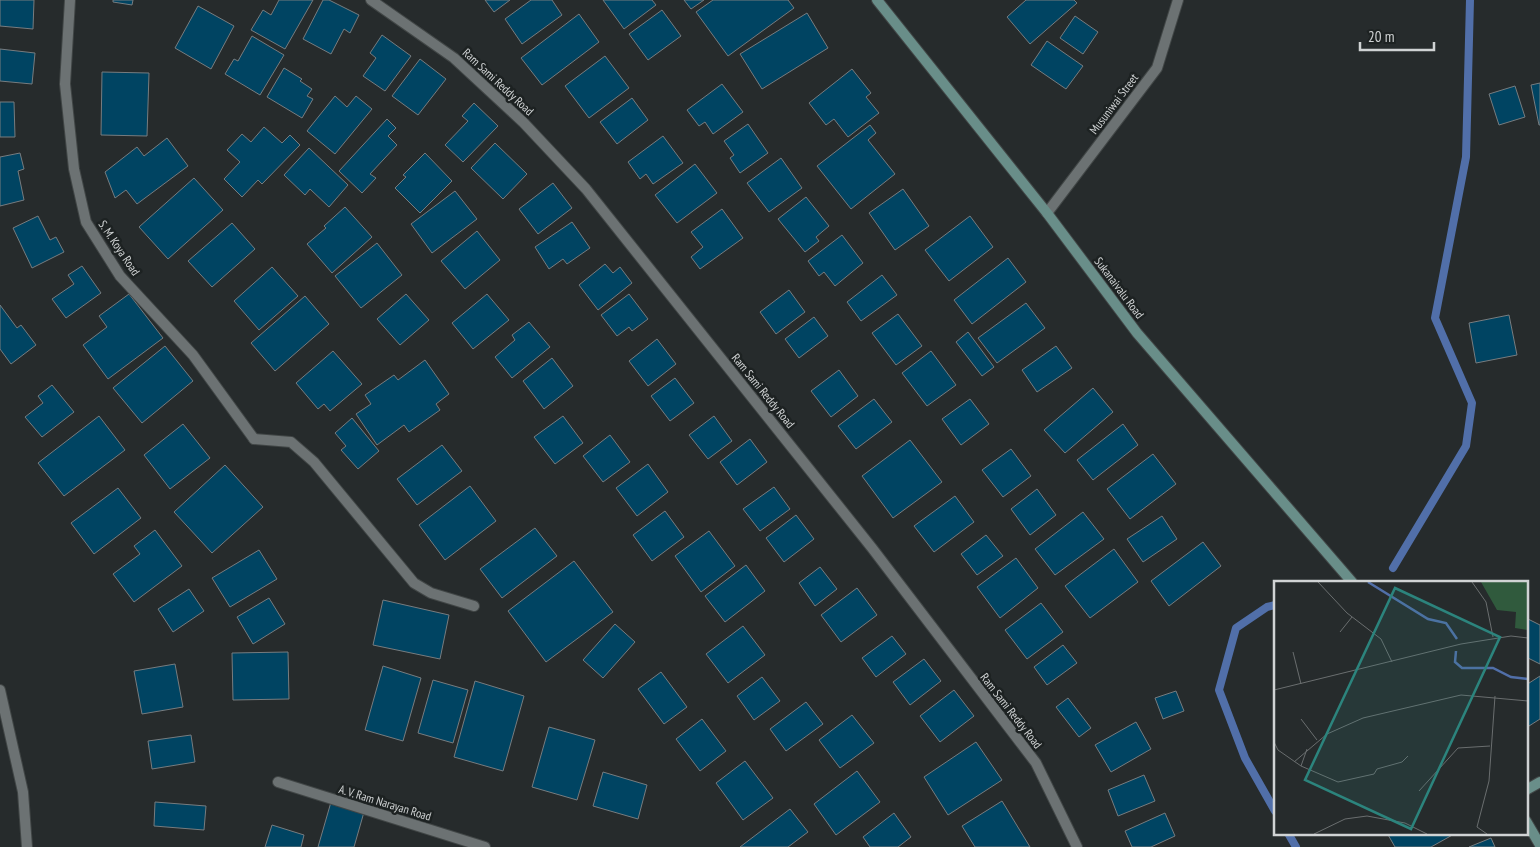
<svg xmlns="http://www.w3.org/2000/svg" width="1540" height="847" font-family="'PT Sans Narrow',sans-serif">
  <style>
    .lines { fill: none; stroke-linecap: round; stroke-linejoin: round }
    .stream { stroke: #516fa9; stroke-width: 8 }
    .building { fill: #004462; stroke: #777c7f }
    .service-casing { stroke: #414646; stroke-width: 12 }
    .minor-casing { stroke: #414646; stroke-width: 12 }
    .secondary-casing { stroke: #414646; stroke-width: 12 }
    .service { stroke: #6c7273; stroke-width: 10 }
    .minor { stroke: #6c7273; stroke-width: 10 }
    .secondary { stroke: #698e89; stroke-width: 10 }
    .labels { text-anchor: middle; stroke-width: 5; stroke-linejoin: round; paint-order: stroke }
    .street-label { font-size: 12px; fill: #d0d3d4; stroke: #1d2222 }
    .inset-river { fill: none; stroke: #516fa9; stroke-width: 2.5 }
    .inset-road { fill: none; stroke: #6a6e6f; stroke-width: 1 }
    .view { fill: #2c847d; fill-opacity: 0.15; stroke: #2c847d; stroke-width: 2.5 }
    .inset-edge { fill: none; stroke: #d0d3d4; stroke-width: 2.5 }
  </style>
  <rect width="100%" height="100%" fill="#262b2c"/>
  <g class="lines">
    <g class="stream">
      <polyline points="1393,568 1466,446 1472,403 1435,318 1466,157 1470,0"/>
      <polyline points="1275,605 1267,607 1236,628 1219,690 1245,758 1275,811"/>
      <polyline points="1288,833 1296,847"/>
    </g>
  </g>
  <g class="building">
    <polygon points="0,0 34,0 33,29 0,26"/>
    <polygon points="113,0 133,0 132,5 113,2"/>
    <polygon points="279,0 313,0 285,49 251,30 263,10 271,15"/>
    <polygon points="323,0 329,0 359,15 350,33 344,29 331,54 303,39"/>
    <polygon points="485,0 510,0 494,12"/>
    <polygon points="531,0 552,0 562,15 522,44 505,19"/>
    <polygon points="603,0 652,0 656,5 624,29"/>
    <polygon points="684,0 704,0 691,9"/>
    <polygon points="713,0 788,0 794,8 728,56 696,12"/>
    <polygon points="1026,0 1074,0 1077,3 1030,44 1007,17"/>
    <polygon points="198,6 234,26 211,69 175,48"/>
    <polygon points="662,10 681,36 648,60 629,34"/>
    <polygon points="807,13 828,48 762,89 740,54"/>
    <polygon points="579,14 599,42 542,85 521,58"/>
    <polygon points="1075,16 1098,32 1083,54 1060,38"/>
    <polygon points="382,35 411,56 385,91 363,76 376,58 370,53"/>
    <polygon points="252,36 284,55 260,95 225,74 234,59 238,61"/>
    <polygon points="1047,41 1083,66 1066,89 1031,65"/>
    <polygon points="0,49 35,53 32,84 0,81"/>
    <polygon points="605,56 629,88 589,118 565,86"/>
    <polygon points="420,59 446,79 418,115 392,96"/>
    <polygon points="284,68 302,79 300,81 312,89 307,96 313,99 302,118 267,97"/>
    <polygon points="852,69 871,93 866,97 879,113 848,137 834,119 826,125 809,103"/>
    <polygon points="102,72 149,73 147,136 101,135"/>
    <polygon points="1540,83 1540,125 1539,125 1531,85"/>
    <polygon points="722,84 743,112 713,134 705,122 699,126 687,110"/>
    <polygon points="1515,86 1525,117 1499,125 1489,94"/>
    <polygon points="335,96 347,107 356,96 372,109 335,154 307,131"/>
    <polygon points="632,98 648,120 617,144 600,122"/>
    <polygon points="0,102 14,102 15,137 0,137"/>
    <polygon points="474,103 498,126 463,162 445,145 468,121 462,116"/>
    <polygon points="387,119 396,128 388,136 397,145 370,174 376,178 362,193 339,171"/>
    <polygon points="748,124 768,153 740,173 730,158 734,155 724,141"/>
    <polygon points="870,125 876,133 868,140 895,174 851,209 817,166"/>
    <polygon points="264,127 282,143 290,135 300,145 262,184 258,180 242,197 224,179 240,162 227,150 242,134 251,142"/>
    <polygon points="663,136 683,163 653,184 646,174 640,179 628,162"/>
    <polygon points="167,138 188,166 137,204 126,190 115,198 105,172 137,147 144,156"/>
    <polygon points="495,143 527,174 503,199 471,168"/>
    <polygon points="309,148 348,185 329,207 310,189 305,195 284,175"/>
    <polygon points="20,153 24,169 18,171 24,200 0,206 0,157"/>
    <polygon points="425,153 452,181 420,213 395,188 406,177 403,175"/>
    <polygon points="781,158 802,188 769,212 747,183"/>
    <polygon points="695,164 717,193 677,223 655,195"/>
    <polygon points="194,178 223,210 168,259 139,227"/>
    <polygon points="553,183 572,208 538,234 519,209"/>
    <polygon points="903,189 929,226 895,250 869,213"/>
    <polygon points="455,191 477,219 432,253 411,224"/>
    <polygon points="806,197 829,226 816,237 819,241 805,252 778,219"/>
    <polygon points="345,207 372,237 332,273 307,244 326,228 324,226"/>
    <polygon points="722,209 743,238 700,269 691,257 703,247 691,232"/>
    <polygon points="38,216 50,240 56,237 64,252 32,268 13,228"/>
    <polygon points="970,216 993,247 949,281 925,250"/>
    <polygon points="572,222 590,248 567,264 563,259 549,269 535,247"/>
    <polygon points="232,223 255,249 212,287 188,261"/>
    <polygon points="477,231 500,260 465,289 441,261"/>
    <polygon points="842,235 863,263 835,286 824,272 819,276 808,261"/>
    <polygon points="377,243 402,275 361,308 335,276"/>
    <polygon points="1008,258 1026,282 972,324 954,300"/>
    <polygon points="605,264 613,273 620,267 632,283 598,310 579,285"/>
    <polygon points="82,266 101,293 66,318 52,299 74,284 68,275"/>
    <polygon points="272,267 298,296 259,330 234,301"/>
    <polygon points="882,275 897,295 861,321 847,302"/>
    <polygon points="789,290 805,312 776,334 760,312"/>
    <polygon points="129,294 163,338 108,379 83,345 107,327 99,316"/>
    <polygon points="406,294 429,320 400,345 377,319"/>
    <polygon points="487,294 509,320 473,349 452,323"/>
    <polygon points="629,294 648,319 632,331 629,327 617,336 601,315"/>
    <polygon points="305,296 329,324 275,371 251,343"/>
    <polygon points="1026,303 1045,328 997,363 978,338"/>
    <polygon points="0,305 17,328 21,325 36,345 11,364 0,349"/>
    <polygon points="898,314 922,346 896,365 872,333"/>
    <polygon points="1509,315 1517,355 1476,363 1469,323"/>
    <polygon points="814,317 828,336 799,358 785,339"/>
    <polygon points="529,322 550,347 512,378 495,357 515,340 512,335"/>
    <polygon points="968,332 994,367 982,376 956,342"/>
    <polygon points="657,339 676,364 648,386 629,361"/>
    <polygon points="165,346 193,381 142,423 113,388"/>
    <polygon points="1056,346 1072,368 1037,392 1022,370"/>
    <polygon points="333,351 362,384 330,411 324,404 318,409 296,383"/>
    <polygon points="931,351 956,385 927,406 902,373"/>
    <polygon points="552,358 573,386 544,409 523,381"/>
    <polygon points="425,360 449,394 436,404 440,410 409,432 404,425 377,445 356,414 371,404 365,395 394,375 398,380"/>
    <polygon points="839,370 858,396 831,417 811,391"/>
    <polygon points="675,378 694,403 670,421 651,396"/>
    <polygon points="52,385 74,412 42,437 25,417 43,403 38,396"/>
    <polygon points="1093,388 1113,412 1065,453 1044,430"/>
    <polygon points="874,399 892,422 856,449 838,426"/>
    <polygon points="970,399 989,424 961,445 942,419"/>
    <polygon points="99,416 125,450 64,496 38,463"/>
    <polygon points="563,416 583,443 555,464 534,437"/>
    <polygon points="714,416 732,441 708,459 689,435"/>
    <polygon points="352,418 379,451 358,469 341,450 346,446 335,433"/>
    <polygon points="183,424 210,458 170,489 144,455"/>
    <polygon points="1123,424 1138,445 1093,480 1077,460"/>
    <polygon points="610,435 630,462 603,482 583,456"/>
    <polygon points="750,439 767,462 737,485 720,462"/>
    <polygon points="910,440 942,482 893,518 862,476"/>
    <polygon points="442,445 462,471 417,505 397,479"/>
    <polygon points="1011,449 1031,476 1003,497 982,470"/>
    <polygon points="1153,454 1176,484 1130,519 1107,489"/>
    <polygon points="648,464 668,492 637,516 616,488"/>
    <polygon points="225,465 263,507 212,553 174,512"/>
    <polygon points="470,486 496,521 445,560 419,525"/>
    <polygon points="774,487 790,509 760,531 743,509"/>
    <polygon points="118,488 141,518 94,554 71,523"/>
    <polygon points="1037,489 1056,515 1030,535 1011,509"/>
    <polygon points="955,496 974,522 934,552 914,526"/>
    <polygon points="665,511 684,537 652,561 633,535"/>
    <polygon points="1083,512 1104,539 1055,575 1035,549"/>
    <polygon points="796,515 814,539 784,562 766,538"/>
    <polygon points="1162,516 1177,539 1143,562 1127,539"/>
    <polygon points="535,528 557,556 502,598 480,569"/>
    <polygon points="155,530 182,566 134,602 113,574 140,554 134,546"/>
    <polygon points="709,531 735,566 701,592 675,556"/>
    <polygon points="986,535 1003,556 977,575 961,554"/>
    <polygon points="1203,542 1221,566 1169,606 1151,581"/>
    <polygon points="1114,549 1138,582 1090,618 1065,586"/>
    <polygon points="259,550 277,579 230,607 212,578"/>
    <polygon points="1016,558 1038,588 1000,618 977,587"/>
    <polygon points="574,561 613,612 546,662 508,611"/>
    <polygon points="746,565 765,591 725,622 705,596"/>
    <polygon points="820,567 837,589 815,606 799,583"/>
    <polygon points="857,588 877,615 841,642 821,615"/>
    <polygon points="189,589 204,611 173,632 158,609"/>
    <polygon points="269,598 285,624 253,644 237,617"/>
    <polygon points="383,600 449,615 440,659 373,645"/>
    <polygon points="1041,603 1063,632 1027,659 1005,630"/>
    <polygon points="1526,618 1540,625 1540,664 1526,657"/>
    <polygon points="615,624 635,642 603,678 583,660"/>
    <polygon points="743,626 765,655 728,683 706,654"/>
    <polygon points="892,636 906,654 876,677 862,658"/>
    <polygon points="1063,645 1077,663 1047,685 1034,667"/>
    <polygon points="288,652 289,699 233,700 232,653"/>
    <polygon points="924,659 941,681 910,705 893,682"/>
    <polygon points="175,664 183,707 142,714 134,671"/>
    <polygon points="383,666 421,678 403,741 365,730"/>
    <polygon points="661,672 687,707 664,724 638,689"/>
    <polygon points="1540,676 1540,719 1529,726 1526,722 1526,685"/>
    <polygon points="762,677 780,701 754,720 737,696"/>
    <polygon points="433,680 468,690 453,743 418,733"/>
    <polygon points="475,681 524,696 503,771 454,757"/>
    <polygon points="954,690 974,716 940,742 920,716"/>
    <polygon points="1176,691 1184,711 1163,719 1155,698"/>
    <polygon points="1068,698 1091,728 1079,737 1056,707"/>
    <polygon points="806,702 823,724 786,751 770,729"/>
    <polygon points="852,715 874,743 840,768 819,740"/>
    <polygon points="702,719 726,751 700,771 676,739"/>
    <polygon points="1136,722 1151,749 1111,772 1095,745"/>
    <polygon points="549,727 595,740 577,800 532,787"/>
    <polygon points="191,735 195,762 152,769 148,741"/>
    <polygon points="976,742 1002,780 948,815 924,777"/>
    <polygon points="745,761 773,798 743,820 716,783"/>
    <polygon points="857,771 880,802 836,835 814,804"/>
    <polygon points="603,772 647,785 638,819 593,806"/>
    <polygon points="1144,775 1155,801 1118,816 1108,790"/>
    <polygon points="1002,801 1030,847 975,847 962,826"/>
    <polygon points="155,802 206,806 204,830 154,826"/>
    <polygon points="331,802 364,812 354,847 318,847"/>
    <polygon points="790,809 808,832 788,847 740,847"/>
    <polygon points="894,813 911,837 898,847 870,847 863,837"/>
    <polygon points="1165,813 1175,836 1151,847 1132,847 1125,831"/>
    <polygon points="272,825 304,835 301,847 265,847"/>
    <polygon points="1387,833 1456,833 1431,847 1395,847"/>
    <polygon points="1491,838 1495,847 1469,847"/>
  </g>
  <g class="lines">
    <g class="service-casing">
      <polyline id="service" points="254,439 291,442 314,462 414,583 431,593 474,606"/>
    </g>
    <g class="minor-casing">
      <g id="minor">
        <polyline points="70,0 65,84 74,169 86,222 120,276 193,355 254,439"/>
        <polyline points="371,0 454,58 523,122 586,189 872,548 1036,763 1077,847"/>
        <polyline points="1047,213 1157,68 1178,0"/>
        <polyline points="0,690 23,792 27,847"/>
        <polyline points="278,782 485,847"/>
      </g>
    </g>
    <g class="secondary-casing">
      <g id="secondary">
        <polyline points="877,0 1047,213 1137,333 1352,582"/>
        <polyline points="1526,790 1540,782"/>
        <polyline points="1526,821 1540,845"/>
      </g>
    </g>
    <use href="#service" class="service"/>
    <use href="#minor" class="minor"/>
    <use href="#secondary" class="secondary"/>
  </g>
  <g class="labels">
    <g class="street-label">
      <text transform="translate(498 82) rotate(43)" y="4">Ram Sami Reddy Road</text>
      <text transform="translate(1114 104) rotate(-53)" y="4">Musuniwai Street</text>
      <text transform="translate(119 248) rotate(56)" y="4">S. M. Koya Road</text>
      <text transform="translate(1119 288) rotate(53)" y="4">Sukanaivalu Road</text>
      <text transform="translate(763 391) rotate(51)" y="4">Ram Sami Reddy Road</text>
      <text transform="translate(1011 711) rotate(52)" y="4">Ram Sami Reddy Road</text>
      <text transform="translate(385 803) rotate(17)" y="4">A. V. Ram Narayan Road</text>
    </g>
  </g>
  <g transform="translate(1274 581)">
    <rect width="254" height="254" fill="#262b2c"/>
    <path d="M207,1H254V49L241,47L242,31L223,29Z" fill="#305a3d"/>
    <path class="inset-river" d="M94,1L154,38L172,42L183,58M182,70L181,81L188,87H219L237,96L254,98"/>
    <path class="inset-road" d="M44,1L73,32L107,58L118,81M198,1L212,21L219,56M66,51L78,36M19,71L27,103M0,109L187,63L237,55L254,57M27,138L43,159M0,161L4,169L27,185L64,201L100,193L103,188L128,181L134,175M20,181L53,153L89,137L187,114L254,120M27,185L33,168M145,210L184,167L216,165M40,253L71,238L93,235L131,242L153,253M213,253L203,246L215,200L221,115"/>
    <path class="view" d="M121,7L226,56L137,248L31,199Z"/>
    <rect width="254" height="254" class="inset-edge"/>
  </g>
  <path d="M1360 42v8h74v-8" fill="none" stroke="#d0d3d4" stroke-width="2.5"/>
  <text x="1368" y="42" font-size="15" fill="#d0d3d4" stroke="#1d2222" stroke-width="4" paint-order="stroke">20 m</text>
</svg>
